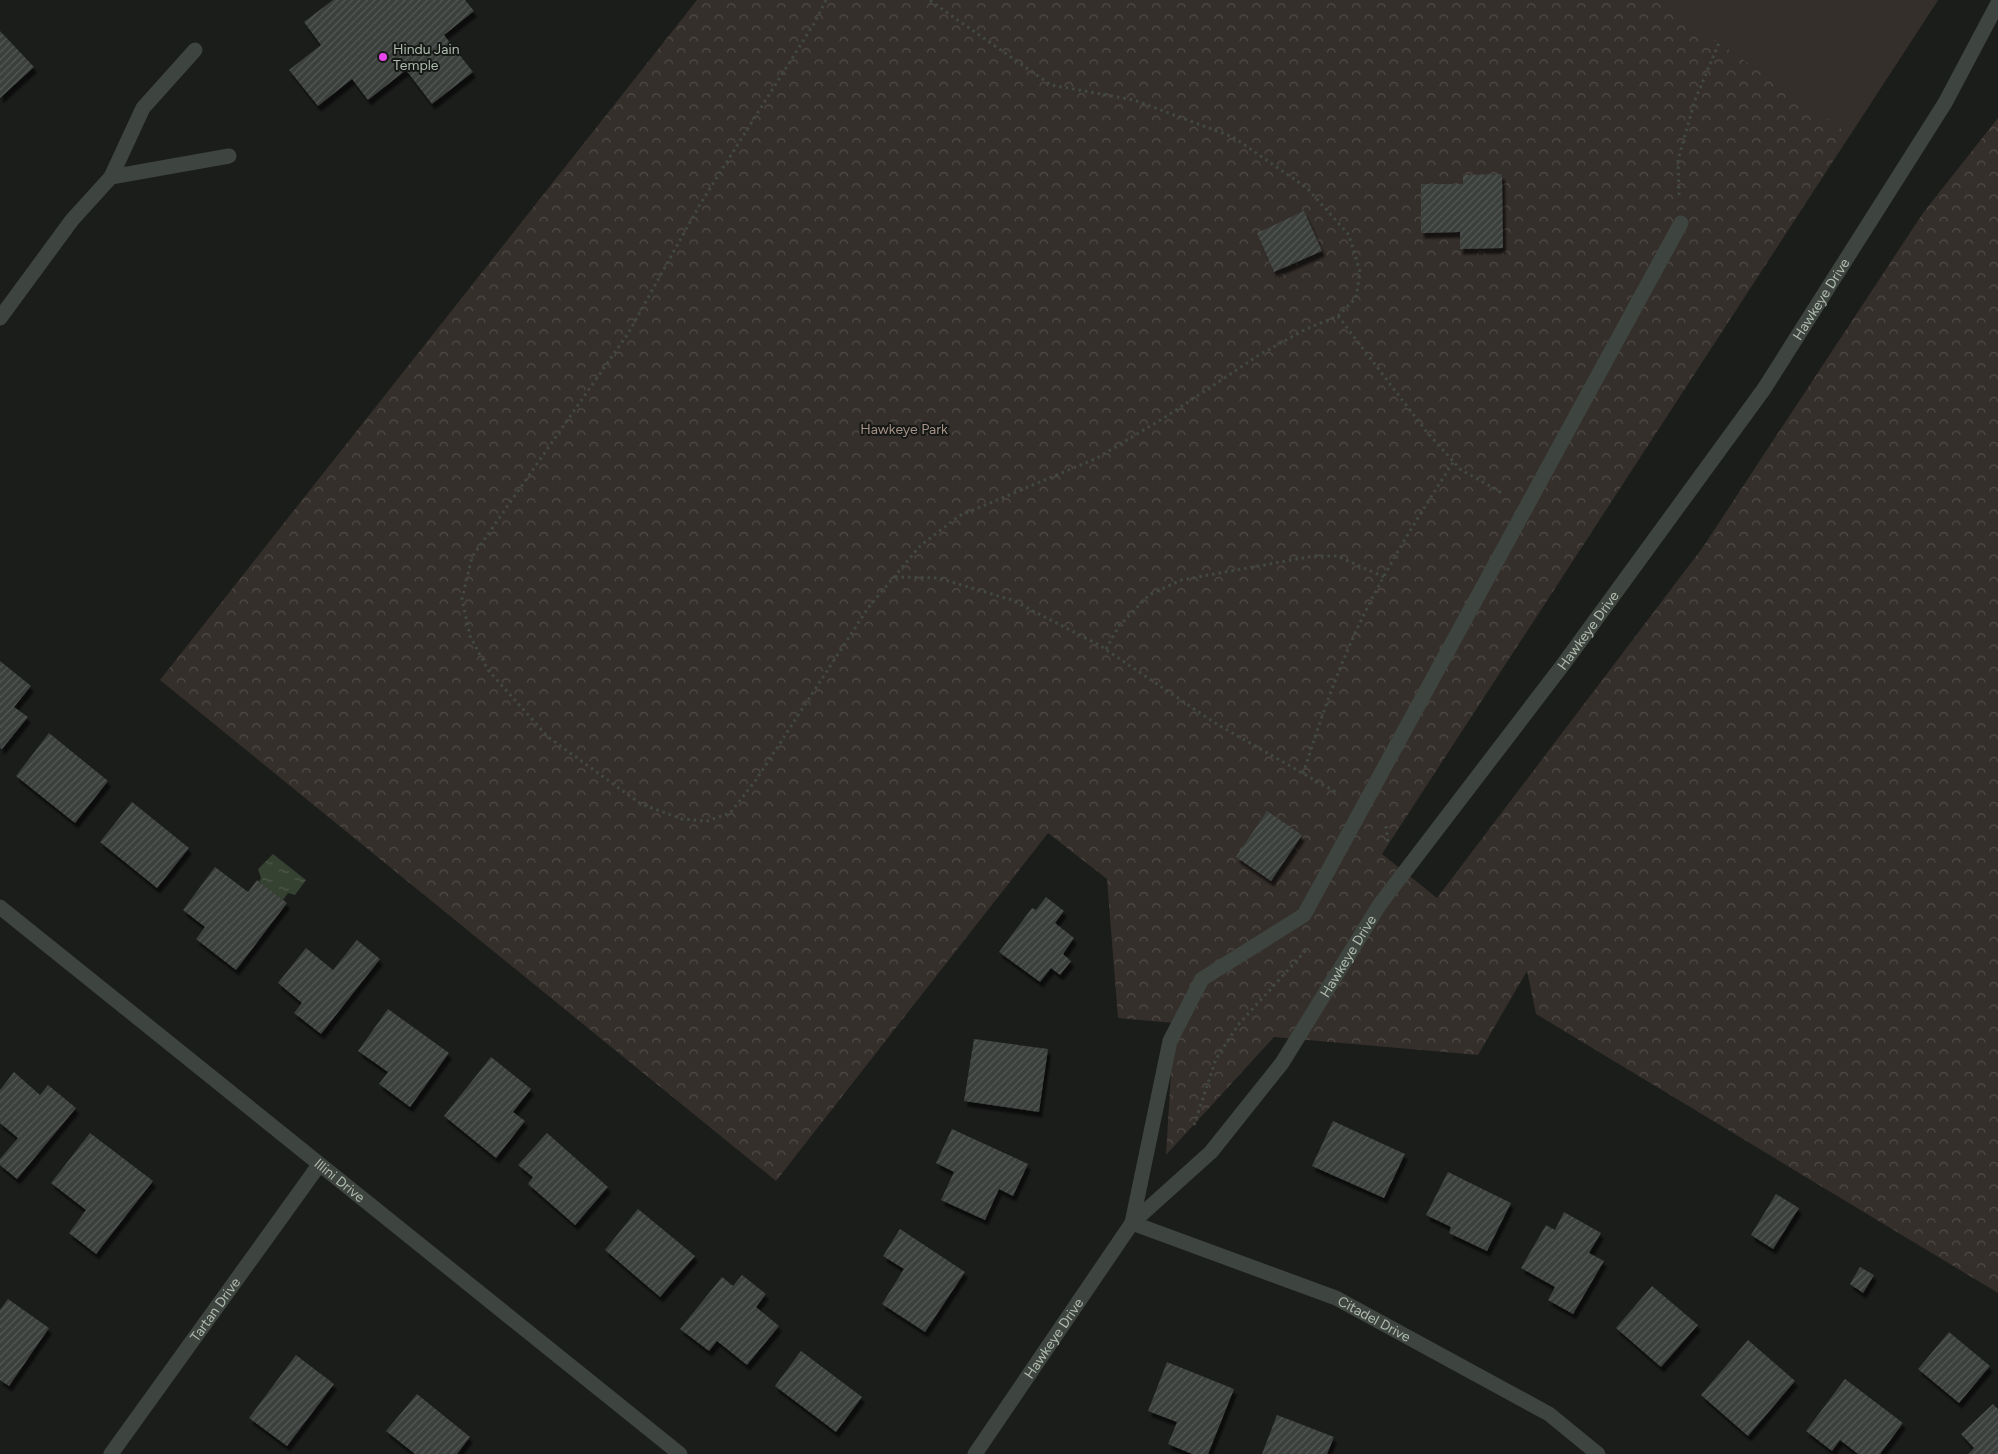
<svg xmlns="http://www.w3.org/2000/svg" width="1998" height="1454" font-family="Figtree,sans-serif">
  <style>
    .forest { fill: url(#forest-crowns) }
    .garden { fill: #352f2b }
    .water { fill: url(#water-ripples) }
    .building { fill: url(#building-hatch); filter: url(#shadow) }
    .lines { fill: none; stroke-linecap: round; stroke-linejoin: round }
    .path { stroke: #424942; stroke-width: 3; stroke-dasharray: 2.5 4; stroke-linecap: butt }
    .lane { stroke: #3e443f; stroke-width: 15 }
    .street { stroke: #3e443f; stroke-width: 15 }
    .poi-dot { fill: #e845eb; stroke: #161816; stroke-width: 2 }
    .labels { text-anchor: middle; stroke-width: 4; stroke-linejoin: round; paint-order: stroke }
    .poi-label { font-size: 14px; fill: #aebcae; stroke: #161816; text-anchor: start }
    .street-label { font-size: 14px; fill: #aebcae; stroke: #161816 }
    .park-label { font-size: 14px; fill: #a69286; stroke: #161816 }
  </style>
  <defs>
    <pattern id="forest-crowns" width="20" height="18" patternUnits="userSpaceOnUse" patternTransform="scale(1.25)"><rect width="20" height="18" fill="#352f2b"/><path d="M2 6a3 3 0 1 1 6 0M12 15a3 3 0 1 1 6 0" fill="none" stroke="#504b47"/></pattern>
    <pattern id="water-ripples" width="26" height="14" patternUnits="userSpaceOnUse" patternTransform="scale(1.25)"><rect width="26" height="14" fill="#354131"/><path d="M2 4q2-2 4 0t4 0M15 11q2-2 4 0t4 0" fill="none" stroke="#505a4c"/></pattern>
    <pattern id="building-hatch" width="6" height="6" patternUnits="userSpaceOnUse" patternTransform="scale(1.25)"><rect width="6" height="6" fill="#3b3f3c"/><path d="M-1 1l2-2M0 6l6-6M5 7l2-2" fill="none" stroke="#555956"/></pattern>
    <filter id="shadow"><feDropShadow dx="3" dy="5.5" stdDeviation="1" flood-color="#0009"/></filter>
  </defs>
  <rect width="100%" height="100%" fill="#1b1d1b"/>
  <polygon class="forest" points="697,0 1938,0 1382,854 1437,898 1703,547 1923,213 1998,118 1998,1293 1536,1014 1527,971 1478,1055 1274,1037 1166,1155 1174,1023 1118,1018 1107,879 1048,833 776,1181 160,680"/>
  <polygon class="garden" points="1658,0 1938,0 1850,135"/>
  <polygon class="water" points="273,854 306,880 295,895 288,893 283,900 259,882 261,878 258,869"/>
  <g class="building">
    <polygon points="333,0 465,0 474,11 444,35 473,72 432,104 406,70 368,100 352,79 318,106 289,70 321,45 304,22"/>
    <polygon points="0,31 34,67 0,98"/>
    <polygon points="1502,174 1503,248 1460,249 1460,232 1421,233 1421,184 1463,184 1463,175"/>
    <polygon points="1304,211 1322,251 1274,272 1257,233"/>
    <polygon points="0,661 31,686 14,707 28,717 2,749 0,748"/>
    <polygon points="49,733 108,781 75,823 16,776"/>
    <polygon points="132,802 189,848 157,888 100,842"/>
    <polygon points="1267,811 1302,835 1271,881 1236,857"/>
    <polygon points="215,867 248,892 257,880 287,903 236,970 196,939 205,927 183,910"/>
    <polygon points="1046,897 1064,911 1055,923 1074,938 1063,954 1071,961 1060,975 1051,968 1040,982 999,952 1032,908 1036,910"/>
    <polygon points="357,940 380,959 321,1034 294,1013 302,1003 278,983 306,948 333,970"/>
    <polygon points="388,1009 449,1053 410,1107 379,1084 388,1072 358,1051"/>
    <polygon points="974,1039 1048,1049 1039,1112 964,1101"/>
    <polygon points="491,1057 531,1089 513,1112 525,1121 496,1158 444,1116"/>
    <polygon points="14,1072 40,1095 48,1085 76,1108 17,1179 0,1165 0,1159 18,1138 0,1123 0,1090"/>
    <polygon points="1333,1121 1405,1154 1384,1198 1312,1166"/>
    <polygon points="952,1129 1028,1164 1013,1196 999,1189 985,1220 941,1200 954,1172 936,1163"/>
    <polygon points="90,1133 153,1181 96,1254 69,1233 86,1210 51,1183"/>
    <polygon points="547,1133 608,1187 575,1225 528,1184 533,1177 518,1165"/>
    <polygon points="1448,1172 1511,1203 1487,1251 1449,1233 1451,1227 1426,1215"/>
    <polygon points="1776,1194 1799,1208 1773,1249 1751,1235"/>
    <polygon points="638,1209 695,1256 660,1297 605,1250"/>
    <polygon points="1564,1212 1601,1233 1589,1253 1604,1261 1573,1314 1548,1300 1555,1287 1521,1268 1546,1225 1555,1230"/>
    <polygon points="900,1229 965,1272 925,1332 882,1304 904,1269 883,1256"/>
    <polygon points="1860,1267 1874,1275 1863,1293 1850,1284"/>
    <polygon points="742,1275 766,1294 756,1307 779,1326 747,1365 717,1341 709,1351 680,1329 722,1277 733,1286"/>
    <polygon points="1652,1286 1698,1325 1661,1367 1616,1328"/>
    <polygon points="8,1299 49,1328 9,1386 0,1380 0,1310"/>
    <polygon points="1949,1332 1990,1366 1959,1403 1918,1369"/>
    <polygon points="1748,1340 1795,1381 1748,1436 1701,1395"/>
    <polygon points="801,1351 862,1397 836,1432 775,1386"/>
    <polygon points="296,1355 334,1384 287,1446 249,1418"/>
    <polygon points="1167,1362 1234,1389 1208,1454 1192,1454 1168,1444 1177,1422 1148,1411"/>
    <polygon points="1845,1379 1903,1423 1880,1454 1858,1454 1840,1440 1832,1451 1806,1431"/>
    <polygon points="417,1394 470,1437 457,1454 415,1454 386,1431"/>
    <polygon points="1993,1404 1998,1409 1998,1454 1968,1454 1974,1448 1961,1434"/>
    <polygon points="1277,1415 1334,1437 1327,1454 1262,1454"/>
  </g>
  <g class="lines">
    <g class="path">
      <polyline points="826,0 815,22 699,206 629,332 472,557 462,599 470,636 488,670 548,737 641,804 682,819 707,821 730,813 756,780 868,608 920,546 959,516 1097,458 1167,416 1259,355 1306,329 1338,316 1356,298 1360,272 1349,235 1307,188 1233,137 1134,100 1051,85 929,0"/>
      <polyline points="1679,195 1678,160 1695,100 1719,43"/>
      <polyline points="1338,316 1426,431 1460,469 1502,493"/>
      <polyline points="895,577 938,578 1012,600 1099,645 1215,723 1339,794"/>
      <polyline points="1106,649 1119,626 1149,595 1181,580 1314,556 1337,556 1384,577"/>
      <path d="M1303,774C1314,741 1324,708 1337,676C1366,600 1410,529 1454,461"/>
      <polyline points="1386,826 1388,844"/>
      <polyline points="1194,1125 1216,1059 1238,1025 1308,948"/>
    </g>
    <g class="lane">
      <polyline points="111,177 143,108 195,50"/>
      <polyline points="0,318 72,220 111,177 229,156"/>
      <polyline points="1202,979 1304,915 1681,223"/>
    </g>
    <g class="street">
      <path id="s1" d="M0,907L680,1454"/>
      <path id="s2" d="M1132,1223L1336,1298L1549,1414L1598,1454"/>
      <polyline points="1132,1223 1170,1041 1202,979"/>
      <path id="s3" d="M111,1454L319,1165"/>
      <path id="s4" d="M975,1454L1132,1223L1211,1152L1282,1063L1380,904L1562,666L1764,389L1945,103L1998,3"/>
    </g>
  </g>
  <circle class="poi-dot" cx="383" cy="57" r="5"/>
  <g class="labels">
    <g class="poi-label">
      <text x="393" y="54">Hindu Jain<tspan x="393" dy="16">Temple</tspan></text>
    </g>
    <g class="street-label">
      <text dy="5" stroke="none"><textPath href="#s4" startOffset="1435">Hawkeye Drive</textPath></text>
      <text dy="5" stroke="none"><textPath href="#s4" startOffset="1030">Hawkeye Drive</textPath></text>
      <text dy="5" stroke="none"><textPath href="#s4" startOffset="625">Hawkeye Drive</textPath></text>
      <text dy="5" stroke="none"><textPath href="#s1" startOffset="436">Illini Drive</textPath></text>
      <text dy="5" stroke="none"><textPath href="#s3" startOffset="178">Tartan Drive</textPath></text>
      <text dy="5" stroke="none"><textPath href="#s2" startOffset="261">Citadel Drive</textPath></text>
      <text dy="5" stroke="none"><textPath href="#s4" startOffset="140">Hawkeye Drive</textPath></text>
    </g>
    <g class="park-label">
      <text x="904" y="434">Hawkeye Park</text>
    </g>
  </g>
</svg>
